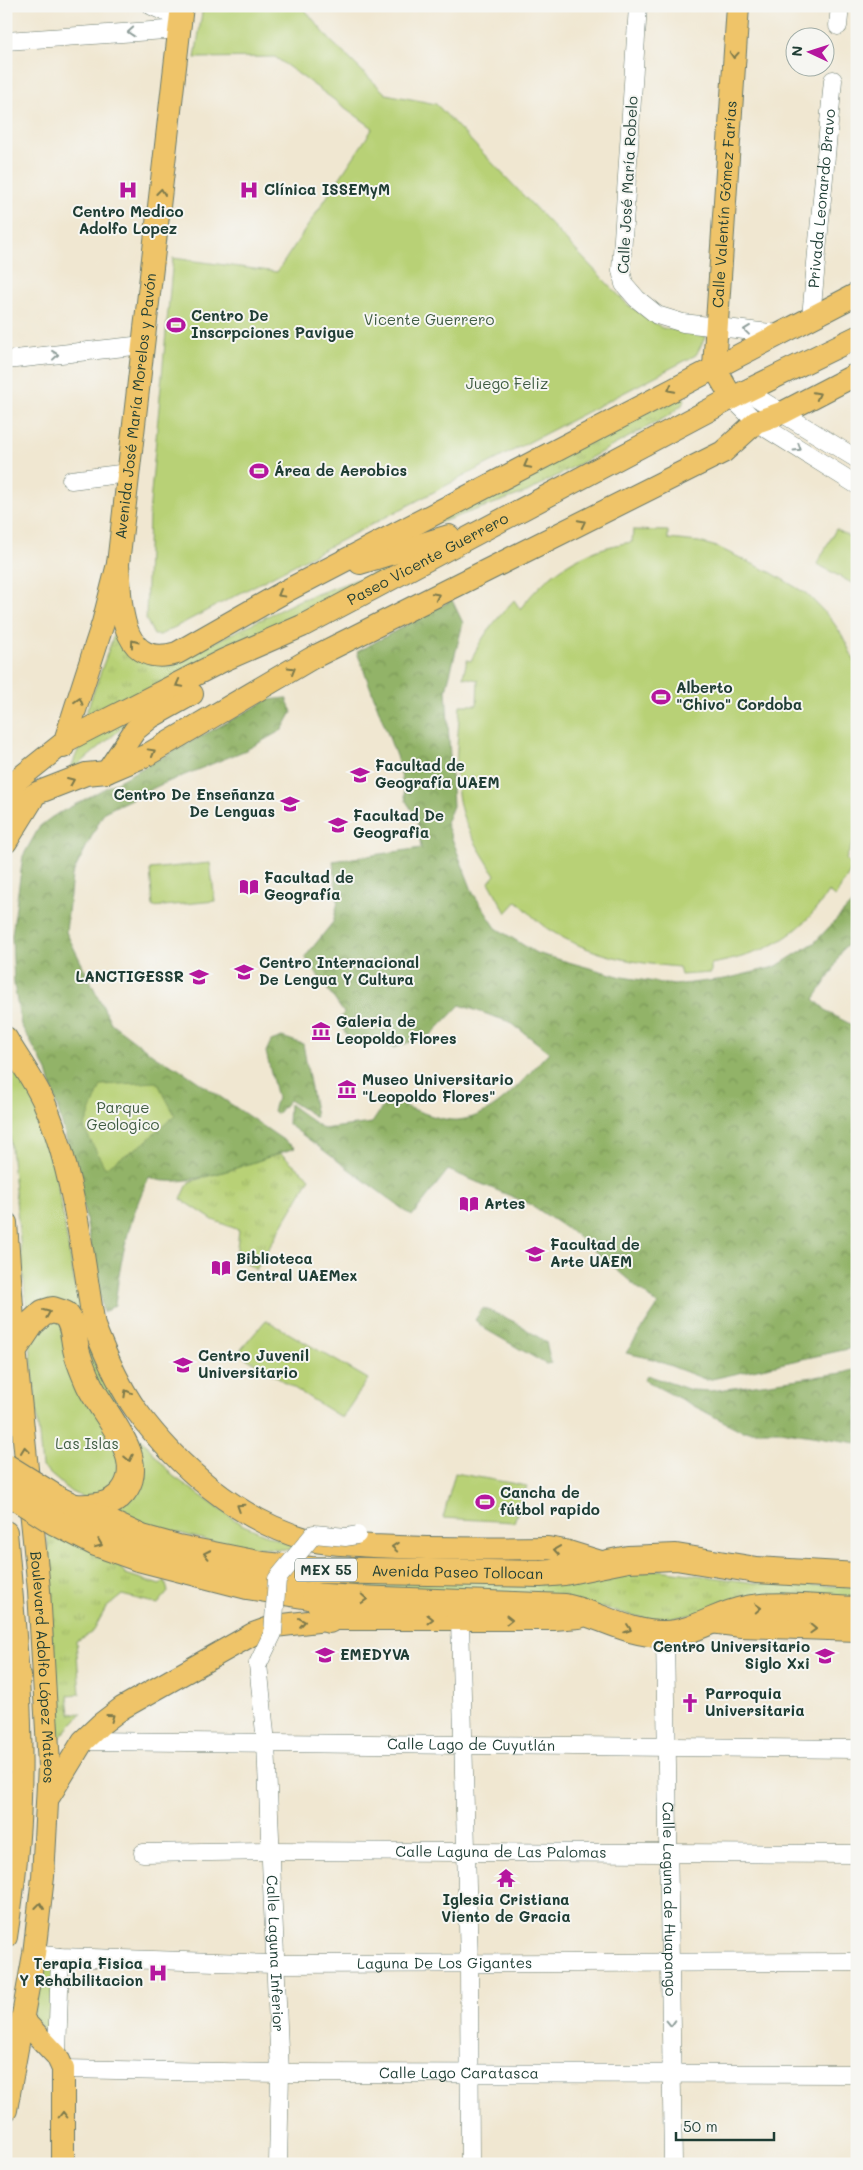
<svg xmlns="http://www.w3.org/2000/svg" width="863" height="2170" font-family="Mali,sans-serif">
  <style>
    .grass { fill: url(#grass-tufts); stroke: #6c8755 }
    .forest { fill: url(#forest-crowns); stroke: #58784e }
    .green { fill: #b8d176; stroke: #6c8755 }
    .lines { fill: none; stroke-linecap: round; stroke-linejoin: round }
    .minor-casing { stroke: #68786b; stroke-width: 19 }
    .major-casing { stroke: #68786b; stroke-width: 24 }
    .highway-casing { stroke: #68786b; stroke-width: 28 }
    .minor { stroke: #fff; stroke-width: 18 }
    .major { stroke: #efc469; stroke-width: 22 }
    .highway { stroke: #efc469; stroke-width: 26 }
    .minor-bridge-casing { stroke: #68786b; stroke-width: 19; stroke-linecap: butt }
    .highway-bridge-casing { stroke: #68786b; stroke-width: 28; stroke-linecap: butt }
    .minor-bridge { stroke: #fff; stroke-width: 18 }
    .highway-bridge { stroke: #efc469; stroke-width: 26 }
    .oneway { stroke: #8f9e9a }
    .oneway2 { stroke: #7d7a4c }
    .labels { text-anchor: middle; stroke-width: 4; stroke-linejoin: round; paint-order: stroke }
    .shield { fill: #f6f6f2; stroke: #60746d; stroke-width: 1 }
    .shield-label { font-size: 14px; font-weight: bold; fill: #1f3d34 }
    .street-label { font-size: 15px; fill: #1f3d34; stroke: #f6f6f2 }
    .poi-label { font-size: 15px; font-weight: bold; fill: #1f3d34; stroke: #f6f6f2; text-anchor: start }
    .park-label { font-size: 15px; fill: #3e5b41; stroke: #f6f6f2 }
  </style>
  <defs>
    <pattern id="grass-tufts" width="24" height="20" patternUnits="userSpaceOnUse" patternTransform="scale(1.25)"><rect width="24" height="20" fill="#b8d176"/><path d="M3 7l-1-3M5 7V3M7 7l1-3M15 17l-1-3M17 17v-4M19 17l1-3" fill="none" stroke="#9eb467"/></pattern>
    <pattern id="forest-crowns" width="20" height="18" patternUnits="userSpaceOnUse" patternTransform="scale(1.25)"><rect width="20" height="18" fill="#92b367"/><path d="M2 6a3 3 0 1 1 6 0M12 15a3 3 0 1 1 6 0" fill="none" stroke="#779356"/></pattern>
  </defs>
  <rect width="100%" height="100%" fill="#f6f6f2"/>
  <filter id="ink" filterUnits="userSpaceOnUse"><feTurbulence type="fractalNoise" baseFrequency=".02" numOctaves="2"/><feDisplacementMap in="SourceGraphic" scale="10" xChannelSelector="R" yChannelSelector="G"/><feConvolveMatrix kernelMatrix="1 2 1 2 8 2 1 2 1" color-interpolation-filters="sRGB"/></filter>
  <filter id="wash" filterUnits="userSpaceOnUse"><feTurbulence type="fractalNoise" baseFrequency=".0096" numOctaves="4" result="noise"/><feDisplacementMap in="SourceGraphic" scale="20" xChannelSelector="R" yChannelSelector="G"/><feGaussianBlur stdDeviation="1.12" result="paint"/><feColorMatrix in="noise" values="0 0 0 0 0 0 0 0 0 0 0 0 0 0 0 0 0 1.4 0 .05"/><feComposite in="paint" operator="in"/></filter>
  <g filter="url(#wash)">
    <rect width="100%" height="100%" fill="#f0e7d1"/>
    <g class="grass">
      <polygon points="681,393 685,399 682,405 668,416 527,492 398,537"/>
      <polygon points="405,562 81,727 116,629 168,665 300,600"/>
      <polygon points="175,695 123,727 69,773 80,745"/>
      <polygon points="280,1153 310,1178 256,1270 236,1256 239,1230 213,1220 181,1199 189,1182"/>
      <polygon points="47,1527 116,1563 126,1574 160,1585 165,1580 168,1592 158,1604 122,1595 106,1608 92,1633 76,1641 80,1694 68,1695 70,1714 82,1713 56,1742"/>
      <polygon points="203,1563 556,1584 660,1570 756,1583 857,1587 857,1604 748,1604 657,1621 561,1599 315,1591"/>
    </g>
    <g class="forest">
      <path d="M452,600L463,623L446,690L453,806L446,823L473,893L496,928L536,953L622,977L674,985L725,979L775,967L814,943L857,898V941L843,948L832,972L814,999L829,1013L854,1026L857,1034V1347L707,1380L653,1359L626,1353L658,1305L576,1235L530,1204L448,1170L412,1216L288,1124L289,1104L323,1129L372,1123L388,1099C405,1106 441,1122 458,1120C497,1117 524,1078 549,1052L510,1022L460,1005L432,1034L394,1048L348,1038L338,1020L344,1013L305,957L333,922L338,902L333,861L421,848L417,818L406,801L399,764L357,652Z"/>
      <path d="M286,698L292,712L282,730L246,750L160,785L104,812L72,875L66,932L111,1023L156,1057L178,1068L295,1148C260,1159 181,1193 149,1177C129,1218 120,1260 115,1305L103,1313L81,1192L47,1071L21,1025L14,984L12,935L23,856L40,826L52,817L268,700Z"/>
      <polygon points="282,1037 303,1044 316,1117 289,1100 277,1114 273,1111 277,1098 266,1052 271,1041"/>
      <polygon points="483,1308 515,1322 546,1342 551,1363 546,1364 485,1329 475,1320"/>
      <polygon points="857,1369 857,1443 780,1431 742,1431 644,1380 647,1375 691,1390 711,1391 843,1373"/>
    </g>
    <g class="green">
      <polygon points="203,6 302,6 330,40 386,94 436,104 627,304 662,328 707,334 696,355 160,635 154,635 146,619 149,514 173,258 277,272 373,128 275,57 195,58"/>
      <polygon points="836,529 857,541 857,586 817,564"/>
      <path d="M633,530L668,531V539L699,542L717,547L772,573L807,594L831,619L842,635L857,666V833L846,859L853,867L835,897L828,892C800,938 762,955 711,964V973L681,975L679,967C632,963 589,955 548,929C537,922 527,910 517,901L506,913L489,882L495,875C483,855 469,835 462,813C452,779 458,740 460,705H477L478,680L463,677L467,660L471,661C481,636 496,620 514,600L520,609C550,570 583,549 632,542Z"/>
      <polygon points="210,863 215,901 153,907 150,869"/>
      <polygon points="6,1053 41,1110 53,1158 75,1286 95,1364 132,1428 173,1476 241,1524 304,1551 224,1545 141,1523 71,1492 42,1467 6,1097"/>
      <polygon points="157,1082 175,1115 144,1143 105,1168 84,1128 101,1085"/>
      <polygon points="266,1320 368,1379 342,1418 238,1353"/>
      <polygon points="455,1473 527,1486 514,1522 443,1518"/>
      <polygon points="43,1960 55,1963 52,2037 33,2017"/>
    </g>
  </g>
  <g filter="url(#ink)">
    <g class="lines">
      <g class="minor-casing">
        <g id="minor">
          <polyline points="152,6 181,19"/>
          <polyline points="638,6 621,270 624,284 637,299 657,315 683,323 779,334"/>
          <polyline points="838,26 840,6"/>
          <polyline points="6,41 180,29"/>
          <path id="s1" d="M811,317L833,80"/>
          <polyline points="6,360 143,345"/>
          <polyline points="746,391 857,459"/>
          <polyline points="732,398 756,422 857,485"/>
          <polyline points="71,480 128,473"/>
          <polyline points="460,1620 469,1963 470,2164"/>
          <path id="s2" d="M665,1634L673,2164"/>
          <path id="s3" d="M258,1664L266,1743L280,2073L278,2164"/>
          <path id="s4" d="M83,1741L857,1749"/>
          <path id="s5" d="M143,1853L270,1851L857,1854"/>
          <path id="s6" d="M34,1954L60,1957L274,1964L857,1962"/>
          <polyline points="57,2056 60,1957"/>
          <path id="s7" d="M63,2069L280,2073L857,2074"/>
        </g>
      </g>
      <g class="major-casing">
        <g id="major">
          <path id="s8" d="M732,398L714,367L738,6"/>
          <polyline points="360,563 449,536"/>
          <path d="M118,564C121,603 119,670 177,653L286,591L857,294"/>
          <path id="s9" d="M63,747L103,623L118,564L182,6"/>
          <polyline points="107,772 135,730 151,717 192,694"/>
          <path id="s10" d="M6,789L66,741L85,731L224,660L302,626L732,398L857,337"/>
          <polyline points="6,812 37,793 86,774 107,772 147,755 312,658 723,452 756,422 782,413 857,374"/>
          <polyline points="6,842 32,800"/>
          <path d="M6,1038C19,1061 36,1082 46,1107C73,1170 83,1257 94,1326C105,1354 118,1385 136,1410C177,1466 238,1520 306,1539C327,1545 351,1544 373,1546C432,1549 489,1549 548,1548L565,1551L604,1563"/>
          <path id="s11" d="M6,1223L15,1348L39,1590L49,1766L43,1877L34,1954L6,2110"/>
          <path d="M6,1532C14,1621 23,1709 20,1798C19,1845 13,1891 6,1937"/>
          <polyline points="712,1622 741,1626 857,1630"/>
          <polyline points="50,1795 83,1741 101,1724 122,1708 253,1634 275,1626 334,1619 554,1619 579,1617"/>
          <polyline points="23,2020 57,2056 63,2069 63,2164"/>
        </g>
      </g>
      <g class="highway-casing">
        <g id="highway">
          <path d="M15,1348L31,1324L43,1313L53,1310L65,1314C75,1325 73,1339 77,1353C80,1363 84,1373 88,1382C101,1413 150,1458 123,1492C111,1507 92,1508 74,1507"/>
          <path id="s12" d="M59,1500L142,1538L178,1548L263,1565L311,1570L540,1574L564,1572L628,1559L676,1557L756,1570L857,1576"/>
          <path d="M55,1522L96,1543L138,1558L247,1586L309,1596L357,1599L565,1607C599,1614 627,1634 663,1634C693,1634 718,1614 746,1609C778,1603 824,1609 857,1610"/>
          <polyline points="315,1596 329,1620"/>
          <polyline points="6,1659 18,1676"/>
        </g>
      </g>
      <use href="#minor" class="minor"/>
      <use href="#major" class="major"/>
      <use href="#highway" class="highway"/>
      <g class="minor-bridge-casing">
        <polyline id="minor-bridge" points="258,1664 273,1633 277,1579 314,1534 346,1537 357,1535"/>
      </g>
      <g class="highway-bridge-casing">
        <g id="highway-bridge">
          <polyline points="6,1467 59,1500"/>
          <polyline points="6,1491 55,1522"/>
        </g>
      </g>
      <use href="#minor-bridge" class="minor-bridge"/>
      <use href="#highway-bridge" class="highway-bridge"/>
    </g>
    <defs><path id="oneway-chevron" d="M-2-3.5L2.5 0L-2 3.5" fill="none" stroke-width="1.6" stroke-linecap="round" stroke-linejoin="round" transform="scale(1.25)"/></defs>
    <g class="oneway">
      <use href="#oneway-chevron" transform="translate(131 32) rotate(176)"/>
      <use href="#oneway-chevron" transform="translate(747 330) rotate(-173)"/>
      <use href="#oneway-chevron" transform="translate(55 355) rotate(-6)"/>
      <use href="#oneway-chevron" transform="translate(798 448) rotate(32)"/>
      <use href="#oneway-chevron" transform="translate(671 2023) rotate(88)"/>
    </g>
    <g class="oneway2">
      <use href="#oneway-chevron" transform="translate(734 55) rotate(94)"/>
      <use href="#oneway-chevron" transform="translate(161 192) rotate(-83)"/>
      <use href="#oneway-chevron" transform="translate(671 389) rotate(152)"/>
      <use href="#oneway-chevron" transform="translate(817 395) rotate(-27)"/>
      <use href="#oneway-chevron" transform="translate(527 465) rotate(152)"/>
      <use href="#oneway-chevron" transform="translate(582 523) rotate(-27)"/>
      <use href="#oneway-chevron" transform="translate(281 594) rotate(151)"/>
      <use href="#oneway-chevron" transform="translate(436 596) rotate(-27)"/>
      <use href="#oneway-chevron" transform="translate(134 643) rotate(-126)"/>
      <use href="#oneway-chevron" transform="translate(292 670) rotate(-30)"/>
      <use href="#oneway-chevron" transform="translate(179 684) rotate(152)"/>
      <use href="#oneway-chevron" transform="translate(79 701) rotate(-73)"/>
      <use href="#oneway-chevron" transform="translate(152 752) rotate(-29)"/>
      <use href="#oneway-chevron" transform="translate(71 781) rotate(-23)"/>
      <use href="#oneway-chevron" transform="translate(47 1313) rotate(-23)"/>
      <use href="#oneway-chevron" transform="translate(127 1393) rotate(-119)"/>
      <use href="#oneway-chevron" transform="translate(25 1450) rotate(-96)"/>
      <use href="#oneway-chevron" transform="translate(129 1458) rotate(78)"/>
      <use href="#oneway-chevron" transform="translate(240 1507) rotate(-147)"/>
      <use href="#oneway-chevron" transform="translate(99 1544) rotate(22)"/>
      <use href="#oneway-chevron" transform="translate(395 1547) rotate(-176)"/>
      <use href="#oneway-chevron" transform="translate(557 1550) rotate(-172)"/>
      <use href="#oneway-chevron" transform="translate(207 1554) rotate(-168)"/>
      <use href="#oneway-chevron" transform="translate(364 1599) rotate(3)"/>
      <use href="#oneway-chevron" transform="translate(758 1608) rotate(-3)"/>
      <use href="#oneway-chevron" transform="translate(430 1619)"/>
      <use href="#oneway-chevron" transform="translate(509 1620)"/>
      <use href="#oneway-chevron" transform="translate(302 1622) rotate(-8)"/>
      <use href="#oneway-chevron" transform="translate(628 1629) rotate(19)"/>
      <use href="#oneway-chevron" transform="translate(813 1629) rotate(2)"/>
      <use href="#oneway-chevron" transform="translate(111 1717) rotate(-36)"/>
      <use href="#oneway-chevron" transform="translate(40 1906) rotate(-83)"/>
      <use href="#oneway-chevron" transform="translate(63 2115) rotate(-90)"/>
    </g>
  </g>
  <defs>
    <g id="hospital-bare" transform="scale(1.5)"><path d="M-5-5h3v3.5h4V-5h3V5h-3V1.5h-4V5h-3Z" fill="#b5179e" stroke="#f6f6f2" stroke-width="2.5" paint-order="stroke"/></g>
    <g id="stadium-bare" transform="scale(1.5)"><path d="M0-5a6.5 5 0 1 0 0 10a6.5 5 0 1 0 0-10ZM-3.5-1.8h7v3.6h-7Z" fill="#b5179e" stroke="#f6f6f2" stroke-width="2.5" paint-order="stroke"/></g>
    <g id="university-bare" transform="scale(1.5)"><path d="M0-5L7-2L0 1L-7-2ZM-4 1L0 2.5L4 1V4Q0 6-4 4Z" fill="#b5179e" stroke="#f6f6f2" stroke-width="2.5" paint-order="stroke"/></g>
    <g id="library-bare" transform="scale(1.5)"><path d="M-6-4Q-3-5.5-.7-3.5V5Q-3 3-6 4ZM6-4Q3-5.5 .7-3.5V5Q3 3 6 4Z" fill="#b5179e" stroke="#f6f6f2" stroke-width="2.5" paint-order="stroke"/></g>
    <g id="museum-bare" transform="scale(1.5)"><path d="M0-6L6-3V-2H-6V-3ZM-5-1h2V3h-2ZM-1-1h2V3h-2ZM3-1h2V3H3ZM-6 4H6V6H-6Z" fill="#b5179e" stroke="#f6f6f2" stroke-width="2.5" paint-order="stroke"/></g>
    <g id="school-bare" transform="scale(1.5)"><path d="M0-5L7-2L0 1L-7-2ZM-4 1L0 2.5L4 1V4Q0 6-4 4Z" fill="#b5179e" stroke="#f6f6f2" stroke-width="2.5" paint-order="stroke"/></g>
    <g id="church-bare" transform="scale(1.5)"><path d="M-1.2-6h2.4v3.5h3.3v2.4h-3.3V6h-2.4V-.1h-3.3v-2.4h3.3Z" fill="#b5179e" stroke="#f6f6f2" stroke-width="2.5" paint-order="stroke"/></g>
    <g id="temple-bare" transform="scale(1.5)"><path d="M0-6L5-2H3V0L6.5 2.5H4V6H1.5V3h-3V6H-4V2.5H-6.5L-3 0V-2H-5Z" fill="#b5179e" stroke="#f6f6f2" stroke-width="2.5" paint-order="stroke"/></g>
  </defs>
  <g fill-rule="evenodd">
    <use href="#hospital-bare" x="128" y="190"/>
    <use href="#hospital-bare" x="249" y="190"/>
    <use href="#stadium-bare" x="176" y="325"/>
    <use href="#stadium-bare" x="259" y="471"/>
    <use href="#stadium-bare" x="661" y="697"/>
    <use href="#university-bare" x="360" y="775"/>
    <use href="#university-bare" x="290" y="804"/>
    <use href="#university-bare" x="338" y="825"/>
    <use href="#library-bare" x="249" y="887"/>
    <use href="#university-bare" x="244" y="972"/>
    <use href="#university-bare" x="199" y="977"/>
    <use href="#museum-bare" x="321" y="1031"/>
    <use href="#museum-bare" x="347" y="1089"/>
    <use href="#library-bare" x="469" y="1204"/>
    <use href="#university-bare" x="535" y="1254"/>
    <use href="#library-bare" x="221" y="1268"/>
    <use href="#university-bare" x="183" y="1365"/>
    <use href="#stadium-bare" x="485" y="1502"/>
    <use href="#school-bare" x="325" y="1655"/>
    <use href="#university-bare" x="825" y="1656"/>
    <use href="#church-bare" x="690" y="1703"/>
    <use href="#temple-bare" x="506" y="1878"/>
    <use href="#hospital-bare" x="158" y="1973"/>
  </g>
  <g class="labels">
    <rect class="shield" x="295" y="1558.5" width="62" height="23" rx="4"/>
    <g class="shield-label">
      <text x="326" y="1575">MEX 55</text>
    </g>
    <g class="street-label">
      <text transform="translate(628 185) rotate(-87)" y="5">Calle José María Robelo</text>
      <text dy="5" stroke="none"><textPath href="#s1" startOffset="119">Privada Leonardo Bravo</textPath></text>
      <text dy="5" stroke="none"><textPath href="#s8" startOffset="199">Calle Valentín Gómez Farías</textPath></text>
      <text dy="5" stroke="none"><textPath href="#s9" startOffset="350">Avenida José María Morelos y Pavón</textPath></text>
      <text dy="5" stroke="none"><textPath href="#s10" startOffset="482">Paseo Vicente Guerrero</textPath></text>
      <text dy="5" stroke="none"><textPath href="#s12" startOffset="410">Avenida Paseo Tollocan</textPath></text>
      <text dy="5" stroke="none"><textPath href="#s11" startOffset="446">Boulevard Adolfo López Mateos</textPath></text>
      <text dy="5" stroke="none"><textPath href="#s4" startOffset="388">Calle Lago de Cuyutlán</textPath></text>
      <text dy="5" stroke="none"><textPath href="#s5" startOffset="358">Calle Laguna de Las Palomas</textPath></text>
      <text dy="5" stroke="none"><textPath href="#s2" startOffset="265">Calle Laguna de Huapango</textPath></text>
      <text dy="5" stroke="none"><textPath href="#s3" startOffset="290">Calle Laguna Inferior</textPath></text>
      <text dy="5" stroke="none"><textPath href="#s6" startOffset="411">Laguna De Los Gigantes</textPath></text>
      <text dy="5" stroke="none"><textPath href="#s7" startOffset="396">Calle Lago Caratasca</textPath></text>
    </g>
    <g class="poi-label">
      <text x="264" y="195">Clínica ISSEMyM</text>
      <text x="128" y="217" text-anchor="middle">Centro Medico<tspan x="128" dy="17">Adolfo Lopez</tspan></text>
      <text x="191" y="321">Centro De<tspan x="191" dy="17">Inscrpciones Pavigue</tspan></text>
      <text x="274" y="476">Área de Aerobics</text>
      <text x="676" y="693">Alberto<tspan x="676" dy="17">"Chivo" Cordoba</tspan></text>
      <text x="375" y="771">Facultad de<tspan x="375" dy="17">Geografía UAEM</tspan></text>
      <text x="275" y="800" text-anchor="end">Centro De Enseñanza<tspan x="275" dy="17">De Lenguas</tspan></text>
      <text x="353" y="821">Facultad De<tspan x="353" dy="17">Geografia</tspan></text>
      <text x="264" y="883">Facultad de<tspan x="264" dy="17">Geografía</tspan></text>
      <text x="259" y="968">Centro Internacional<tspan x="259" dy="17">De Lengua Y Cultura</tspan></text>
      <text x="184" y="982" text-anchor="end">LANCTIGESSR</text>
      <text x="336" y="1027">Galeria de<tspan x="336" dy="17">Leopoldo Flores</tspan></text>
      <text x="362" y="1085">Museo Universitario<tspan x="362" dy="17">"Leopoldo Flores"</tspan></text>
      <text x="484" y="1209">Artes</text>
      <text x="550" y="1250">Facultad de<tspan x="550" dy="17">Arte UAEM</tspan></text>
      <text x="236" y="1264">Biblioteca<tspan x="236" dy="17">Central UAEMex</tspan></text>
      <text x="198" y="1361">Centro Juvenil<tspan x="198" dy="17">Universitario</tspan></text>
      <text x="500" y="1498">Cancha de<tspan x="500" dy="17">fútbol rapido</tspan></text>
      <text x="810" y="1652" text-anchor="end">Centro Universitario<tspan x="810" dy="17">Siglo Xxi</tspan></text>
      <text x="340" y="1660">EMEDYVA</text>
      <text x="705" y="1699">Parroquia<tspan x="705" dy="17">Universitaria</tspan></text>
      <text x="506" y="1905" text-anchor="middle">Iglesia Cristiana<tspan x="506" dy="17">Viento de Gracia</tspan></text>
      <text x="143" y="1969" text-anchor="end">Terapia Fisica<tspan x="143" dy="17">Y Rehabilitacion</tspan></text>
    </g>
    <g class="park-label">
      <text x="429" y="325">Vicente Guerrero</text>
      <text x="507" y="389">Juego Feliz</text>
      <text x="123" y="1113">Parque<tspan x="123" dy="17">Geologico</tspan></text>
      <text x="87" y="1449">Las Islas</text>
    </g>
  </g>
  <rect width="863" height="2170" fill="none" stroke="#f6f6f2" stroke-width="25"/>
  <g transform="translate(810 52) rotate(274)"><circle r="24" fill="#f6f6f2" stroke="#a0aca6"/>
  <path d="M0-4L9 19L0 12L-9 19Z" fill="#b5179e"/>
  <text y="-8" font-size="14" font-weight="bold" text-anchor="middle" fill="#1f3d34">N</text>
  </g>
  <path d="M676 2132v8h98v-8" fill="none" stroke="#1f3d34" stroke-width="2.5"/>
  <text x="683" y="2132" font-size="15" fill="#1f3d34" stroke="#f6f6f2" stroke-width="4" paint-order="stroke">50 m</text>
</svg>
